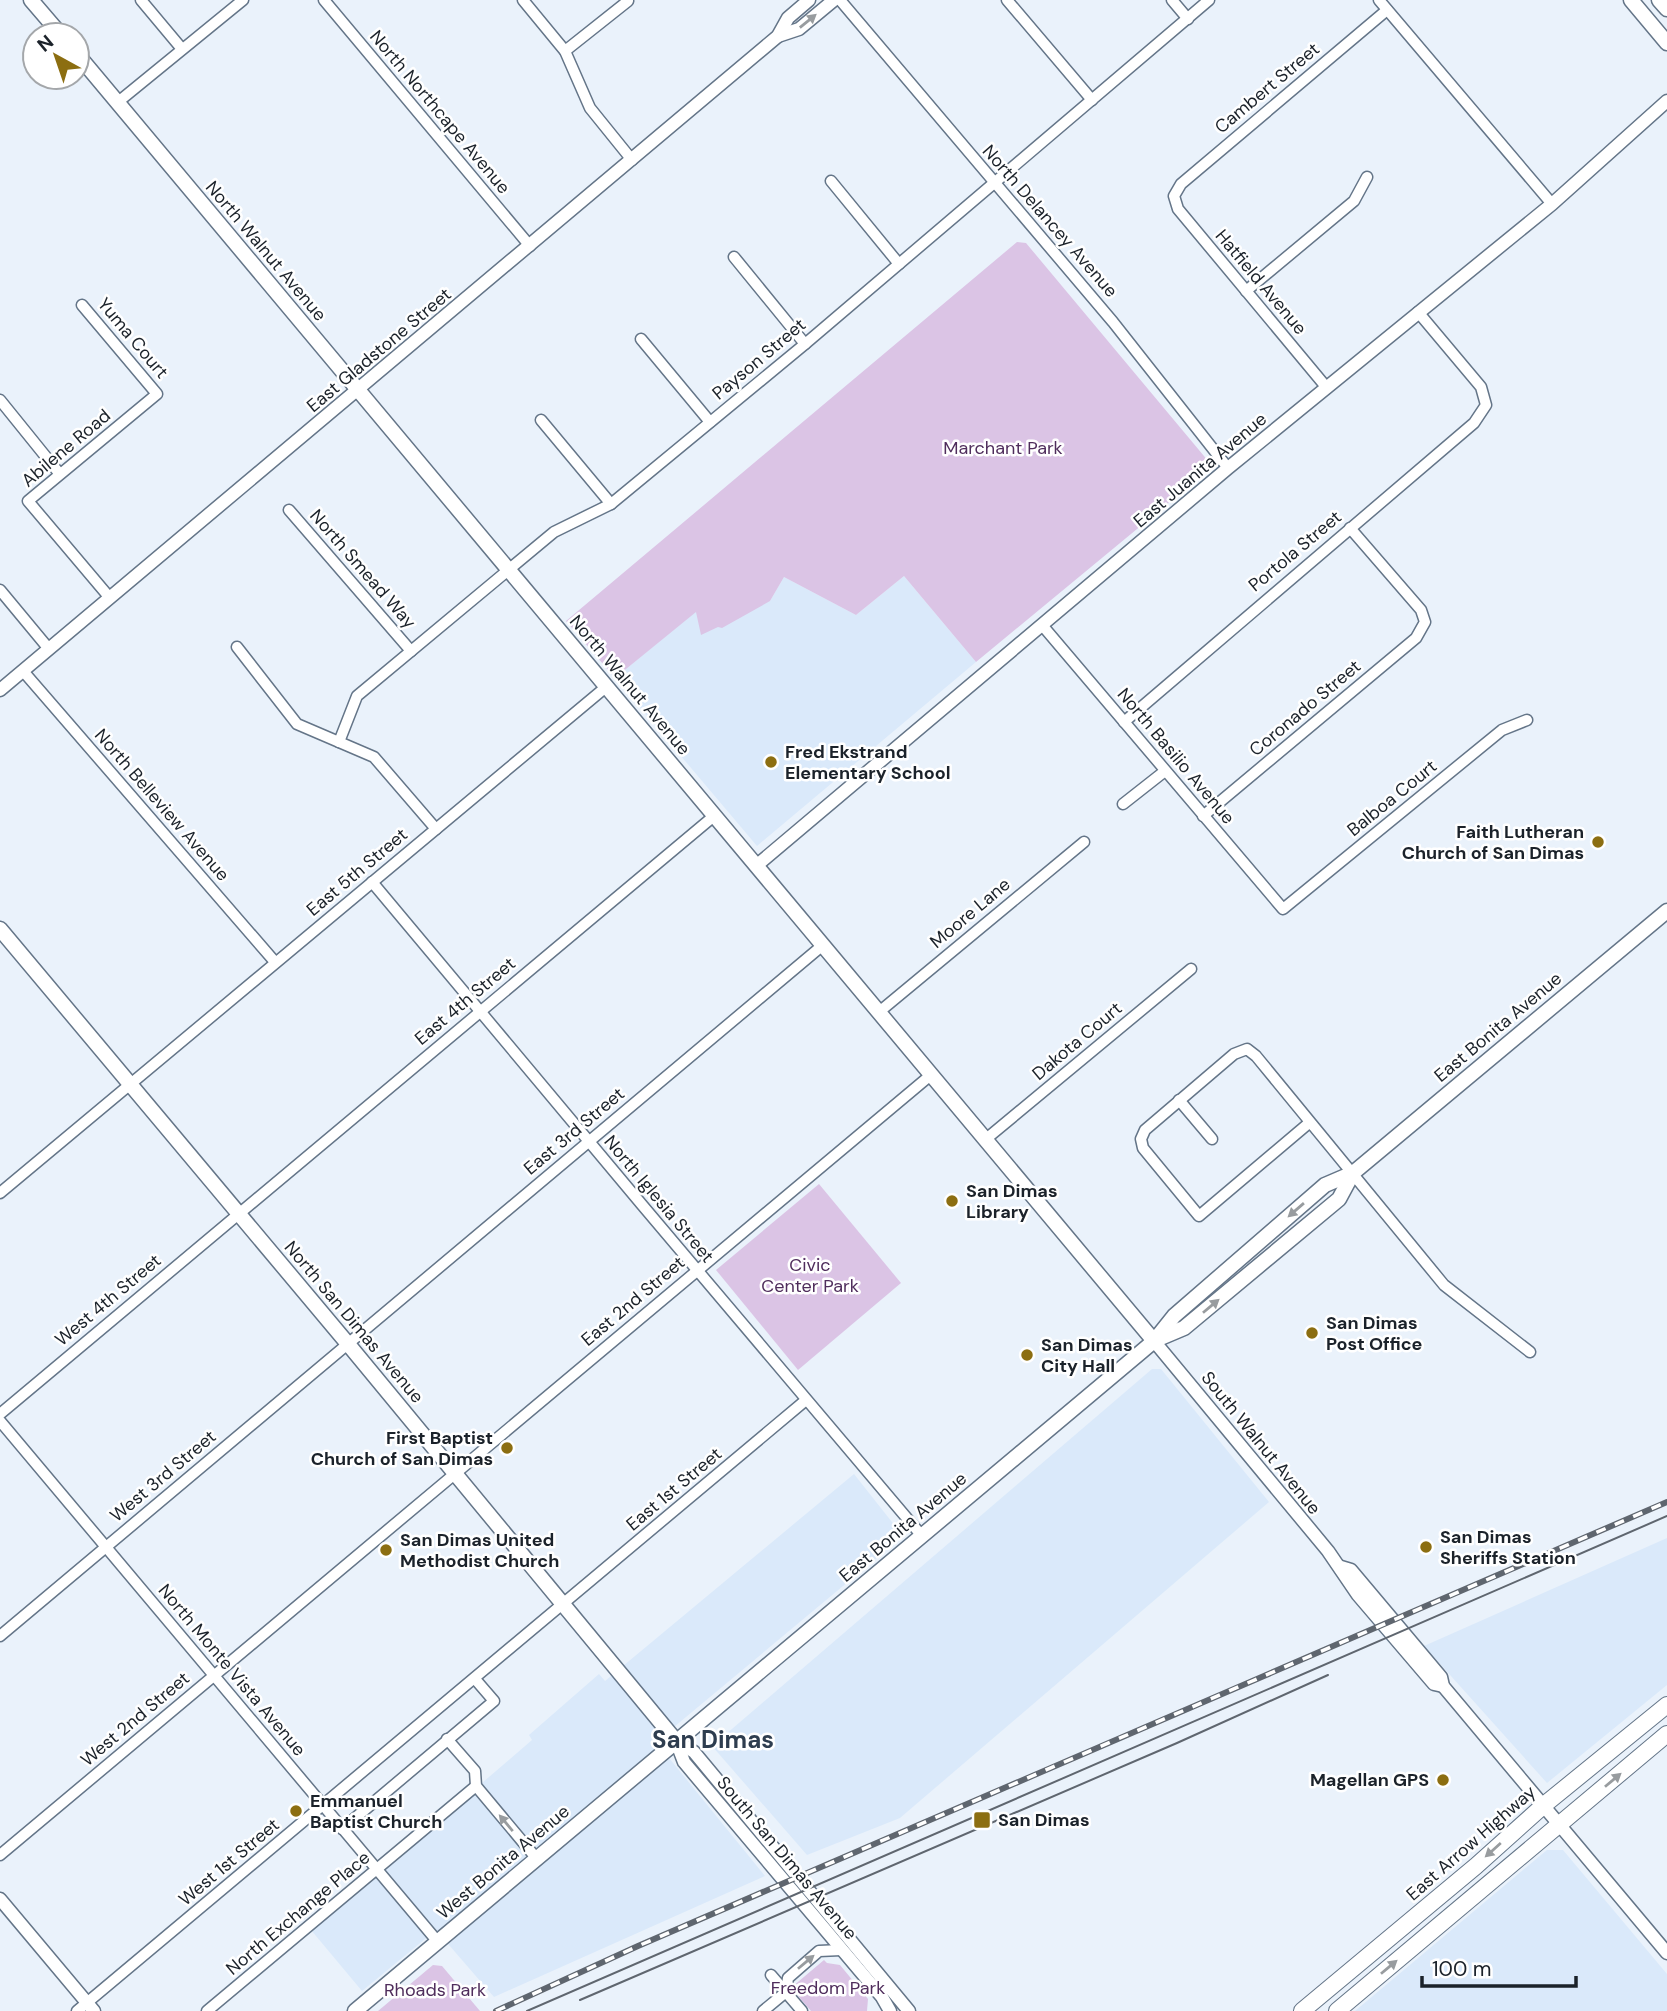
<svg xmlns="http://www.w3.org/2000/svg" width="1667" height="2011" font-family="'DM Sans',sans-serif">
  <style>
    .built { fill: #dae9fa }
    .green { fill: #dbc4e5 }
    .lines { fill: none; stroke-linecap: round; stroke-linejoin: round }
    .minor-casing { stroke: #647588; stroke-width: 13 }
    .tertiary-casing { stroke: #647588; stroke-width: 15 }
    .secondary-casing { stroke: #647588; stroke-width: 17 }
    .primary-casing { stroke: #647588; stroke-width: 18 }
    .minor { stroke: #fff; stroke-width: 10 }
    .tertiary { stroke: #fff; stroke-width: 12 }
    .secondary { stroke: #fff; stroke-width: 14 }
    .primary { stroke: #fff; stroke-width: 16 }
    .tram { stroke: #5f666f; stroke-width: 2 }
    .rail-casing { stroke: #5f666f; stroke-width: 6 }
    .rail { stroke: #fff; stroke-width: 3.5; stroke-dasharray: 10; stroke-linecap: butt }
    .oneway { fill: #989c9f }
    .poi-dot { fill: #8c6e11; stroke: #fff; stroke-width: 2.5 }
    .labels { text-anchor: middle; stroke-width: 5; stroke-linejoin: round; paint-order: stroke }
    .street-label { font-size: 18px; fill: #1b222a; stroke: #fff }
    .park-label { font-size: 18px; fill: #4f2d5c; stroke: #fff }
    .poi-label { font-size: 18px; font-weight: bold; fill: #1b222a; stroke: #fff; text-anchor: start }
    .district-label { font-size: 24px; font-weight: bold; fill: #2e3d4f; stroke: #fff }
  </style>
  <rect width="100%" height="100%" fill="#eaf2fb"/>
  <g class="built">
    <polygon points="904,576 976,662 757,846 615,678 696,611 770,601 784,577 856,615"/>
    <polygon points="1152,1369 1161,1369 1269,1502 900,1818 807,1855 712,1746"/>
    <polygon points="854,1474 903,1536 656,1742 765,1876 494,1997 436,1930 362,1991 311,1930 532,1740 529,1735 599,1674 605,1681"/>
    <polygon points="1667,1538 1667,1685 1547,1783 1424,1646"/>
    <polygon points="1547,1850 1563,1850 1667,1974 1667,2011 1355,2011"/>
  </g>
  <g class="green">
    <polygon points="1017,242 1026,243 1209,462 1206,472 976,662 904,576 856,615 784,577 770,601 722,628 718,627 701,635 696,612 615,678 566,621"/>
    <polygon points="819,1184 901,1283 798,1370 716,1270"/>
    <polygon points="824,1960 827,1963 840,1965 868,1999 867,2011 811,2011 793,1990 792,1987"/>
    <polygon points="433,1965 442,1966 480,2011 378,2011"/>
  </g>
  <g class="lines">
    <g class="minor-casing">
      <g id="minor">
        <polyline points="141,0 182,49"/>
        <polyline points="324,0 530,246"/>
        <polyline points="523,0 565,51 590,108 632,160"/>
        <polyline points="840,0 1113,322 1228,468"/>
        <polyline points="1007,0 1092,100"/>
        <polyline points="1172,0 1188,19"/>
        <polyline points="1379,0 1552,204"/>
        <polyline points="565,51 628,1"/>
        <polyline points="118,102 243,0"/>
        <polyline points="831,181 899,264"/>
        <polyline points="734,257 805,344"/>
        <polyline points="1246,291 1354,201 1367,177"/>
        <polyline points="82,305 157,394 28,501 110,598"/>
        <polyline points="641,339 710,422"/>
        <polyline points="1327,388 1178,209 1174,196 1181,184 1387,10"/>
        <polyline points="0,400 59,473"/>
        <polyline points="541,420 611,504"/>
        <polyline points="289,510 411,651"/>
        <polyline points="0,590 49,649"/>
        <polyline points="1042,625 1283,909 1502,730 1527,720"/>
        <polyline points="237,647 297,724 374,757 436,829"/>
        <polyline points="23,671 275,962"/>
        <polyline points="1124,722 1474,423 1486,405 1481,387 1418,312"/>
        <polyline points="339,742 357,696 554,532 611,504 805,344 1209,0"/>
        <polyline points="1123,804 1165,771"/>
        <polyline points="1203,816 1416,638 1425,622 1421,610 1350,528"/>
        <polyline points="372,882 643,1206 922,1536"/>
        <polyline points="879,1012 1084,842"/>
        <polyline points="1179,1100 1212,1139"/>
        <polyline points="1309,1123 1199,1216 1143,1148 1141,1139 1145,1130 1234,1054 1247,1049 1256,1056 1444,1285 1530,1352"/>
        <polyline points="986,1139 1191,969"/>
        <polyline points="0,1193 606,687"/>
        <polyline points="0,1414 714,816"/>
        <polyline points="0,1421 438,1942"/>
        <polyline points="0,1636 823,945"/>
        <polyline points="447,1739 475,1771 476,1786 537,1859"/>
        <polyline points="342,1829 494,1701 475,1679"/>
        <polyline points="0,1855 932,1074"/>
        <polyline points="771,1975 802,2011"/>
        <polyline points="77,2011 806,1400"/>
        <polyline points="207,2011 476,1786"/>
        <polyline points="763,2011 786,1992 788,1978 819,1951 841,1950"/>
      </g>
    </g>
    <g class="tertiary-casing">
      <g id="tertiary">
        <polyline points="778,36 799,29 834,0"/>
        <polyline points="0,690 778,36 788,18 809,0"/>
        <polyline points="756,866 1228,468 1552,204 1667,101"/>
        <polyline points="1154,1341 1328,1551 1358,1595 1434,1684 1443,1686"/>
        <polyline points="1341,1567 1351,1570 1441,1677 1443,1686 1667,1953"/>
        <polyline points="676,1741 694,1752 909,2011"/>
        <polyline points="676,1741 684,1762 882,1997 890,2011"/>
        <polyline points="0,1899 94,2011"/>
      </g>
    </g>
    <g class="secondary-casing">
      <g id="secondary">
        <polyline points="31,0 61,35"/>
        <polyline points="1631,0 1667,43"/>
        <polyline points="1659,0 1667,9"/>
        <polyline points="77,54 1154,1341"/>
        <polyline points="0,929 348,1344 676,1741"/>
        <polyline points="1158,1339 1184,1328 1339,1199 1353,1173"/>
        <polyline points="355,2011 1141,1352 1154,1341 1174,1316 1325,1185 1353,1173 1667,911"/>
      </g>
    </g>
    <g class="primary-casing">
      <g id="primary">
        <polyline points="1302,2011 1476,1866 1544,1805 1667,1705"/>
        <polyline points="1337,2011 1667,1734"/>
      </g>
    </g>
    <use href="#minor" class="minor"/>
    <use href="#tertiary" class="tertiary"/>
    <use href="#secondary" class="secondary"/>
    <use href="#primary" class="primary"/>
    <g class="tram">
      <polyline points="580,2000 1177,1743 1328,1675"/>
      <polyline points="527,2011 1667,1516"/>
    </g>
    <g class="rail-casing">
      <polyline id="rail" points="496,2011 638,1946 1667,1502"/>
    </g>
    <use href="#rail" class="rail"/>
  </g>
  <defs><path id="oneway-solid" d="M-6-.8H1V-3.2L6.5 0L1 3.2V.8H-6Z" transform="scale(1.75)"/></defs>
  <g class="oneway">
    <use href="#oneway-solid" transform="translate(808 21) rotate(-39)"/>
    <use href="#oneway-solid" transform="translate(1296 1210) rotate(139)"/>
    <use href="#oneway-solid" transform="translate(1211 1306) rotate(-40)"/>
    <use href="#oneway-solid" transform="translate(1613 1780) rotate(-40)"/>
    <use href="#oneway-solid" transform="translate(506 1823) rotate(-130)"/>
    <use href="#oneway-solid" transform="translate(1493 1850) rotate(138)"/>
    <use href="#oneway-solid" transform="translate(806 1962) rotate(-40)"/>
    <use href="#oneway-solid" transform="translate(1389 1967) rotate(-40)"/>
  </g>
  <g class="poi-dot">
    <circle cx="771" cy="762" r="7"/>
    <circle cx="1598" cy="842" r="7"/>
    <circle cx="952" cy="1201" r="7"/>
    <circle cx="1312" cy="1333" r="7"/>
    <circle cx="1027" cy="1355" r="7"/>
    <circle cx="507" cy="1448" r="7"/>
    <circle cx="1426" cy="1547" r="7"/>
    <circle cx="386" cy="1550" r="7"/>
    <circle cx="1443" cy="1780" r="7"/>
    <circle cx="296" cy="1811" r="7"/>
    <rect x="973" y="1811" width="18" height="18" rx="3.5"/>
  </g>
  <g class="labels">
    <g class="street-label">
      <text transform="translate(1267 88) rotate(-40)" y="6">Cambert Street</text>
      <text transform="translate(440 112) rotate(50)" y="6">North Northcape Avenue</text>
      <text transform="translate(1050 221) rotate(49)" y="6">North Delancey Avenue</text>
      <text transform="translate(266 251) rotate(50)" y="6">North Walnut Avenue</text>
      <text transform="translate(1261 282) rotate(50)" y="6">Hatfield Avenue</text>
      <text transform="translate(133 338) rotate(50)" y="6">Yuma Court</text>
      <text transform="translate(379 350) rotate(-40)" y="6">East Gladstone Street</text>
      <text transform="translate(759 359) rotate(-40)" y="6">Payson Street</text>
      <text transform="translate(66 448) rotate(-40)" y="6">Abilene Road</text>
      <text transform="translate(1200 470) rotate(-40)" y="6">East Juanita Avenue</text>
      <text transform="translate(1295 551) rotate(-40)" y="6">Portola Street</text>
      <text transform="translate(363 569) rotate(49)" y="6">North Smead Way</text>
      <text transform="translate(630 685) rotate(50)" y="6">North Walnut Avenue</text>
      <text transform="translate(1305 708) rotate(-40)" y="6">Coronado Street</text>
      <text transform="translate(1176 756) rotate(50)" y="6">North Basilio Avenue</text>
      <text transform="translate(1392 798) rotate(-39)" y="6">Balboa Court</text>
      <text transform="translate(162 805) rotate(49)" y="6">North Belleview Avenue</text>
      <text transform="translate(357 872) rotate(-40)" y="6">East 5th Street</text>
      <text transform="translate(970 913) rotate(-40)" y="6">Moore Lane</text>
      <text transform="translate(465 1001) rotate(-40)" y="6">East 4th Street</text>
      <text transform="translate(1498 1027) rotate(-40)" y="6">East Bonita Avenue</text>
      <text transform="translate(1077 1041) rotate(-40)" y="6">Dakota Court</text>
      <text transform="translate(574 1131) rotate(-40)" y="6">East 3rd Street</text>
      <text transform="translate(659 1199) rotate(50)" y="6">North Iglesia Street</text>
      <text transform="translate(108 1300) rotate(-40)" y="6">West 4th Street</text>
      <text transform="translate(633 1301) rotate(-40)" y="6">East 2nd Street</text>
      <text transform="translate(354 1322) rotate(50)" y="6">North San Dimas Avenue</text>
      <text transform="translate(1261 1443) rotate(51)" y="6">South Walnut Avenue</text>
      <text transform="translate(163 1476) rotate(-40)" y="6">West 3rd Street</text>
      <text transform="translate(674 1489) rotate(-40)" y="6">East 1st Street</text>
      <text transform="translate(903 1527) rotate(-40)" y="6">East Bonita Avenue</text>
      <text transform="translate(232 1670) rotate(50)" y="6">North Monte Vista Avenue</text>
      <text transform="translate(135 1719) rotate(-40)" y="6">West 2nd Street</text>
      <text transform="translate(1471 1843) rotate(-41)" y="6">East Arrow Highway</text>
      <text transform="translate(787 1858) rotate(50)" y="6">South San Dimas Avenue</text>
      <text transform="translate(229 1862) rotate(-40)" y="6">West 1st Street</text>
      <text transform="translate(503 1862) rotate(-40)" y="6">West Bonita Avenue</text>
      <text transform="translate(298 1913) rotate(-40)" y="6">North Exchange Place</text>
    </g>
    <g class="park-label">
      <text x="1003" y="454">Marchant Park</text>
      <text x="810" y="1271">Civic<tspan x="810" dy="21">Center Park</tspan></text>
      <text x="828" y="1994">Freedom Park</text>
      <text x="435" y="1996">Rhoads Park</text>
    </g>
    <g class="poi-label">
      <text x="785" y="758">Fred Ekstrand<tspan x="785" dy="21">Elementary School</tspan></text>
      <text x="1584" y="838" text-anchor="end">Faith Lutheran<tspan x="1584" dy="21">Church of San Dimas</tspan></text>
      <text x="966" y="1197">San Dimas<tspan x="966" dy="21">Library</tspan></text>
      <text x="1326" y="1329">San Dimas<tspan x="1326" dy="21">Post Office</tspan></text>
      <text x="1041" y="1351">San Dimas<tspan x="1041" dy="21">City Hall</tspan></text>
      <text x="493" y="1444" text-anchor="end">First Baptist<tspan x="493" dy="21">Church of San Dimas</tspan></text>
      <text x="1440" y="1543">San Dimas<tspan x="1440" dy="21">Sheriffs Station</tspan></text>
      <text x="400" y="1546">San Dimas United<tspan x="400" dy="21">Methodist Church</tspan></text>
      <text x="1429" y="1786" text-anchor="end">Magellan GPS</text>
      <text x="310" y="1807">Emmanuel<tspan x="310" dy="21">Baptist Church</tspan></text>
      <text x="998" y="1826">San Dimas</text>
    </g>
    <g class="district-label">
      <text x="713" y="1748">San Dimas</text>
    </g>
  </g>
  <g transform="translate(56 56) rotate(320)"><circle r="33" fill="#ffffff" stroke="#a4a7aa" stroke-width="2"/>
  <path d="M0-5L12 26L0 18L-12 26Z" fill="#8c6e11"/>
  <text y="-10" font-size="19" font-weight="bold" text-anchor="middle" fill="#1b222a">N</text>
  </g>
  <path d="M1422 1976v10h154v-10" fill="none" stroke="#1b222a" stroke-width="3.5"/>
  <text x="1432" y="1976" font-size="21" fill="#1b222a" stroke="#ffffff" stroke-width="5" paint-order="stroke">100 m</text>
</svg>
